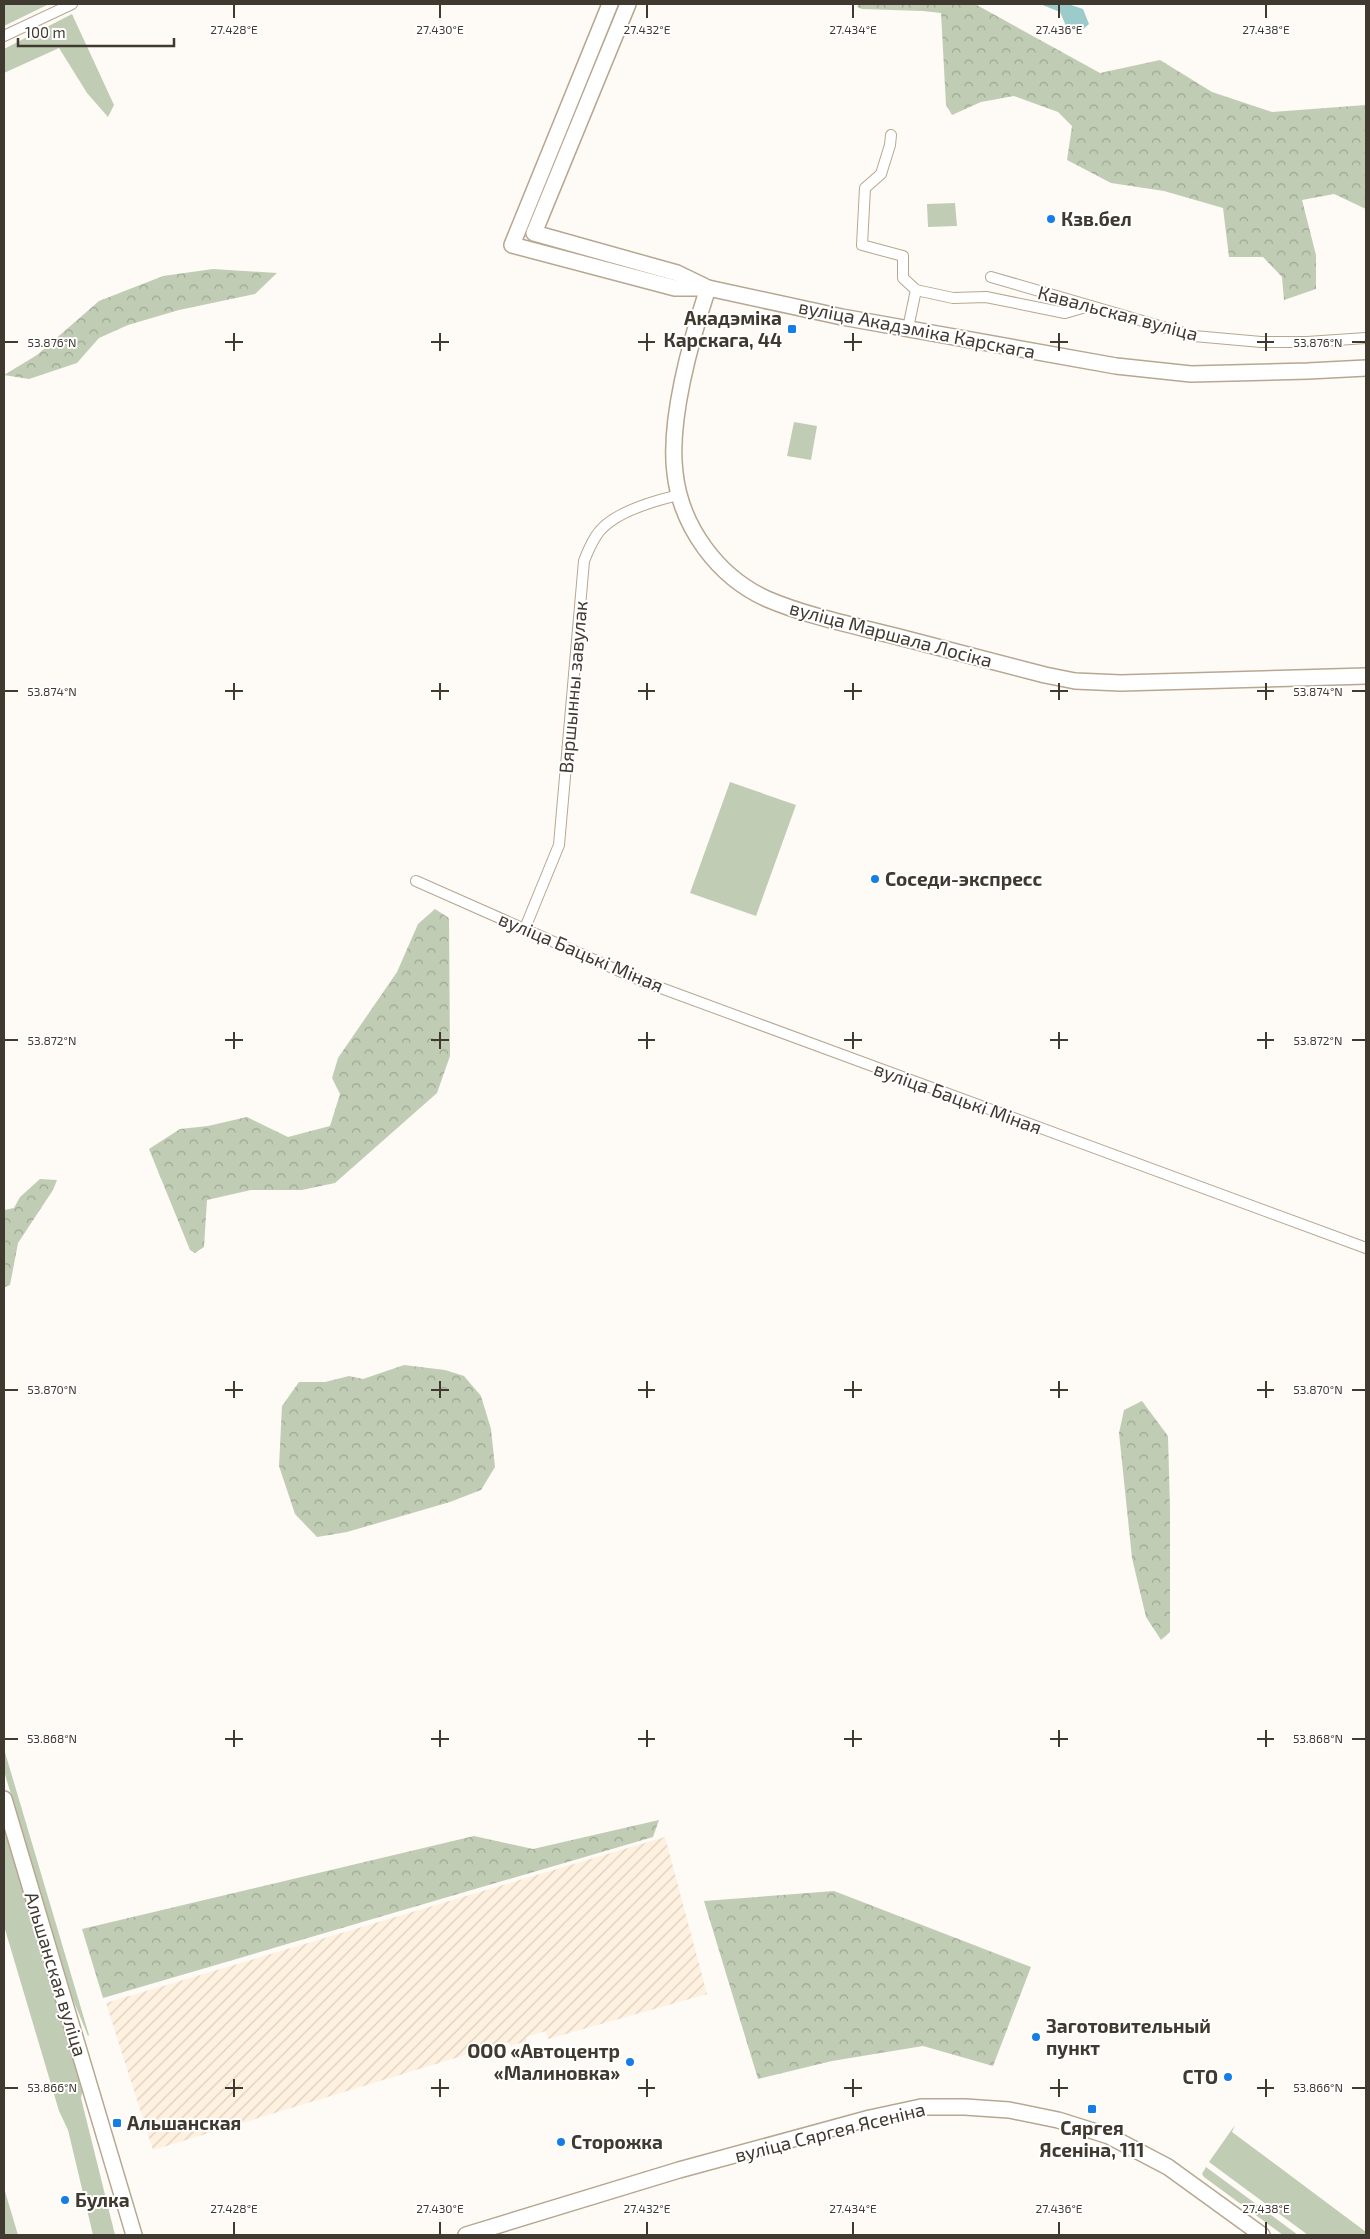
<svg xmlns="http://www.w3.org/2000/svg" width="1370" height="2239" font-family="'Exo 2',sans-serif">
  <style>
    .industrial { fill: url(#industrial-furrows) }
    .green { fill: #c0cdb4 }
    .forest { fill: url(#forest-crowns) }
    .water { fill: #9ccbcb }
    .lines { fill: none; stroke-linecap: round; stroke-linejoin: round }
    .minor-casing { stroke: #b7a790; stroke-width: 12 }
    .secondary-casing { stroke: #b7a790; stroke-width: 18 }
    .minor { stroke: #fff; stroke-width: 10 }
    .secondary { stroke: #fff; stroke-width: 15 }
    .ticks { fill: none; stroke: #403930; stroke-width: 2 }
    .poi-dot { fill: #157ee6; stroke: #fff; stroke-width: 2 }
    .labels { text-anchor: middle; stroke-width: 4; stroke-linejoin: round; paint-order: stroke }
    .poi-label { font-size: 19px; font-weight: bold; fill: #403930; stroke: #fff; text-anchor: start }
    .street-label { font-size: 19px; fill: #403930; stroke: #fff }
    .ticks-label { font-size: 12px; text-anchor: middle; fill: #403930; stroke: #fff; stroke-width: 4; stroke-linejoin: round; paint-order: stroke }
  </style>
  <defs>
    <pattern id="industrial-furrows" width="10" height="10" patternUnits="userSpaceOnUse" patternTransform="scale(1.25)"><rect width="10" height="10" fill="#fef1df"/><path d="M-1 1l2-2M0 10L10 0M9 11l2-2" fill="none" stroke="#dbcfc0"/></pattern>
    <pattern id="forest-crowns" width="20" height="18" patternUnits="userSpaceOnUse" patternTransform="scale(1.25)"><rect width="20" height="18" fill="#c0cdb4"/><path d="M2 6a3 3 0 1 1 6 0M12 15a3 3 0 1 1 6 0" fill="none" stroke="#9da793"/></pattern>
  </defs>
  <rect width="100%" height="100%" fill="#fefaf6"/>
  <polygon class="industrial" points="665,1837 707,1994 548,2039 546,2031 526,2037 527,2041 510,2046 508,2042 153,2150 106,2003"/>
  <g class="green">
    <polygon points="4,4 49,4 4,26"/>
    <polygon points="72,14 114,105 108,117 87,93 59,48 4,73 4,49"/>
    <polygon points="955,203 957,226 928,227 927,204"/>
    <polygon points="794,422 817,426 811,460 787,456"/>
    <polygon points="730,782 796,805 756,916 690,893"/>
    <polygon points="4,1749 89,2035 88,2036 72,1997 4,1771"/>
    <polygon points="4,1826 83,2088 81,2098 115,2235 93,2235 68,2130 59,2111 4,1926"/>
    <polygon points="1235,2125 1232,2132 1366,2232 1366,2235 1308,2235 1209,2162"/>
    <polygon points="1206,2167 1298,2235 1283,2235 1204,2177 1202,2174"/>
    <polygon points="4,2188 18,2235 4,2235"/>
  </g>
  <g class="forest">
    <polygon points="859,4 975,4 1100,73 1160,60 1212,92 1272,112 1366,105 1366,209 1334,194 1302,200 1316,255 1316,289 1284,300 1282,277 1263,257 1229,257 1223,208 1164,191 1111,183 1067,160 1072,126 1058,112 1014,96 981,102 952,115 946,105 941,13 923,11 862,9 857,7"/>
    <polygon points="213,269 277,273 255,294 179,310 128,325 99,338 77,363 29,379 4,375 37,355 99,301 163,276"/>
    <polygon points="435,909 449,918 450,1056 437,1093 335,1183 302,1190 251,1190 207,1200 204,1247 195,1253 190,1250 149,1149 180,1129 208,1126 247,1117 288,1137 330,1126 340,1094 332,1078 338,1058 397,972 418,924"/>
    <polygon points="40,1179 57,1180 53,1190 18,1243 10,1285 5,1287 4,1287 4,1210 14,1208 20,1197"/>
    <polygon points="404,1365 445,1370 464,1376 481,1396 491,1429 495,1467 481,1490 450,1502 347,1532 317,1537 295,1514 279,1466 282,1406 299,1382 325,1382 349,1376 363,1379"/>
    <polygon points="1142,1401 1168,1436 1170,1508 1170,1632 1161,1640 1146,1617 1132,1558 1119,1433 1124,1410"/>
    <polygon points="659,1820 653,1837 103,1998 82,1929 474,1836 533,1849"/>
    <polygon points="834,1891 1031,1967 993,2066 923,2046 832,2061 758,2079 704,1901"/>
  </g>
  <polygon class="water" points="1040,4 1068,4 1083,9 1089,24 1079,33 1066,26 1060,12"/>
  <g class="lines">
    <g class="minor-casing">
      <g id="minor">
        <polyline points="4,36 72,4"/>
        <polyline points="891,135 890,145 881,174 865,188 862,245 903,256 903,278 916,290 953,298 986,297 1065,313 1086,307"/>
        <polyline points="991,277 1194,336 1261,342 1307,342 1366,338"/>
        <polyline points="908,328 916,290"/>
        <polyline points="416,881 642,981 1366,1248"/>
        <path d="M525,928L559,845L584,561C587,553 591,544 596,536C610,513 653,501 679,495"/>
      </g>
    </g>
    <g class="secondary-casing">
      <g id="secondary">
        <polyline points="610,4 512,245 675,288 708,288 842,317 1116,366 1191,374 1308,371 1366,368"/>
        <polyline points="628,4 534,233 677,273 704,286"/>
        <path d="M708,288C691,340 668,419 675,473C681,527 718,577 767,599C807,616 852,625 895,636C945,649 995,662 1045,675L1075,681L1121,683L1366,676"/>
        <polyline points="4,1799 134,2235"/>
        <polyline points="466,2235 679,2170 870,2118 921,2107 965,2107 1009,2110 1058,2120 1109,2136 1168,2167 1262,2235"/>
      </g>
    </g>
    <use href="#minor" class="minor"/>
    <use href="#secondary" class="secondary"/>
  </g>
  <path class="ticks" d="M234,5V18M440,5V18M647,5V18M853,5V18M1059,5V18M1266,5V18M234,333V351M440,333V351M647,333V351M853,333V351M1059,333V351M1266,333V351M5,342H18M225,342H243M431,342H449M638,342H655M844,342H862M1050,342H1068M1257,342H1274M1352,342H1365M234,683V700M440,683V700M647,683V700M853,683V700M1059,683V700M1266,683V700M5,691H18M225,691H243M431,691H449M638,691H655M844,691H862M1050,691H1068M1257,691H1274M1352,691H1365M234,1032V1049M440,1032V1049M647,1032V1049M853,1032V1049M1059,1032V1049M1266,1032V1049M5,1040H18M225,1040H243M431,1040H449M638,1040H655M844,1040H862M1050,1040H1068M1257,1040H1274M1352,1040H1365M234,1381V1398M440,1381V1398M647,1381V1398M853,1381V1398M1059,1381V1398M1266,1381V1398M5,1390H18M225,1390H243M431,1390H449M638,1390H655M844,1390H862M1050,1390H1068M1257,1390H1274M1352,1390H1365M234,1730V1747M440,1730V1747M647,1730V1747M853,1730V1747M1059,1730V1747M1266,1730V1747M5,1739H18M225,1739H243M431,1739H449M638,1739H655M844,1739H862M1050,1739H1068M1257,1739H1274M1352,1739H1365M234,2079V2097M440,2079V2097M647,2079V2097M853,2079V2097M1059,2079V2097M1266,2079V2097M5,2088H18M225,2088H243M431,2088H449M638,2088H655M844,2088H862M1050,2088H1068M1257,2088H1274M1352,2088H1365M234,2222V2234M440,2222V2234M647,2222V2234M853,2222V2234M1059,2222V2234M1266,2222V2234"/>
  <g class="poi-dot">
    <circle cx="1051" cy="219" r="5"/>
    <rect x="787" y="324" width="10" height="10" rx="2.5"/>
    <circle cx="875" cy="879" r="5"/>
    <circle cx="1036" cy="2037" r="5"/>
    <circle cx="630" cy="2062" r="5"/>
    <circle cx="1228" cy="2077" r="5"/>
    <rect x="1087" y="2104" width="10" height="10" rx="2.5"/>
    <rect x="112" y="2118" width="10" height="10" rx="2.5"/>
    <circle cx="561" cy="2142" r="5"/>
    <circle cx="65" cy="2200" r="5"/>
  </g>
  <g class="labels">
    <g class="poi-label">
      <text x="1061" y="226">Кзв.бел</text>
      <text x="782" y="325" text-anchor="end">Акадэміка<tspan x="782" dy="22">Карскага, 44</tspan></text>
      <text x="885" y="886">Соседи-экспресс</text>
      <text x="1046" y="2033">Заготовительный<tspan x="1046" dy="22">пункт</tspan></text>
      <text x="620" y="2058" text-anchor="end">ООО «Автоцентр<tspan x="620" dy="22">«Малиновка»</tspan></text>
      <text x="1218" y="2084" text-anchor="end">СТО</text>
      <text x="127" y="2130">Альшанская</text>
      <text x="1092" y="2135" text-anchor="middle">Сяргея<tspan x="1092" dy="22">Ясеніна, 111</tspan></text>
      <text x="571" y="2149">Сторожка</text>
      <text x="75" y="2207">Булка</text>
    </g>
    <g class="street-label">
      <text transform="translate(1118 313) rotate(15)" y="7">Кавальская вуліца</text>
      <text transform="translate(917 329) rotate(11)" y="7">вуліца Акадэміка Карскага</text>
      <text transform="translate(891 634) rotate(15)" y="7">вуліца Маршала Лосіка</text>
      <text transform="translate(573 687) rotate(-85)" y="7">Вяршынны завулак</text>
      <text transform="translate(581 952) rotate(23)" y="7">вуліца Бацькі Міная</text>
      <text transform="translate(958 1098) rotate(20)" y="7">вуліца Бацькі Міная</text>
      <text transform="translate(56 1974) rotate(73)" y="7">Альшанская вуліца</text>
      <text transform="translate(830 2132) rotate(-14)" y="7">вуліца Сяргея Ясеніна</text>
    </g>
  </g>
  <g class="ticks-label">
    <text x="234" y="34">27.428°E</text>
    <text x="440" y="34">27.430°E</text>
    <text x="647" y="34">27.432°E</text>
    <text x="853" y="34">27.434°E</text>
    <text x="1059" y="34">27.436°E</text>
    <text x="1266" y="34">27.438°E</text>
    <text x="52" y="347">53.876°N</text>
    <text x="1318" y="347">53.876°N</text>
    <text x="52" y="696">53.874°N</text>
    <text x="1318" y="696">53.874°N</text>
    <text x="52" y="1045">53.872°N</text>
    <text x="1318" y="1045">53.872°N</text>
    <text x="52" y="1394">53.870°N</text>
    <text x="1318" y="1394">53.870°N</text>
    <text x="52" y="1743">53.868°N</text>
    <text x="1318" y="1743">53.868°N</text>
    <text x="52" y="2092">53.866°N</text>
    <text x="1318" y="2092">53.866°N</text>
    <text x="234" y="2213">27.428°E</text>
    <text x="440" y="2213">27.430°E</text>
    <text x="647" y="2213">27.432°E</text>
    <text x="853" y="2213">27.434°E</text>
    <text x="1059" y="2213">27.436°E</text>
    <text x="1266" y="2213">27.438°E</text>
  </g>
  <rect width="1370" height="2239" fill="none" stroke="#403930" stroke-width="10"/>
  <path d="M18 38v8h156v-8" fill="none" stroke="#403930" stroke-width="2.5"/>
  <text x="25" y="38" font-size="15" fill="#403930" stroke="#ffffff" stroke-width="4" paint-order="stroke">100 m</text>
</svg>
